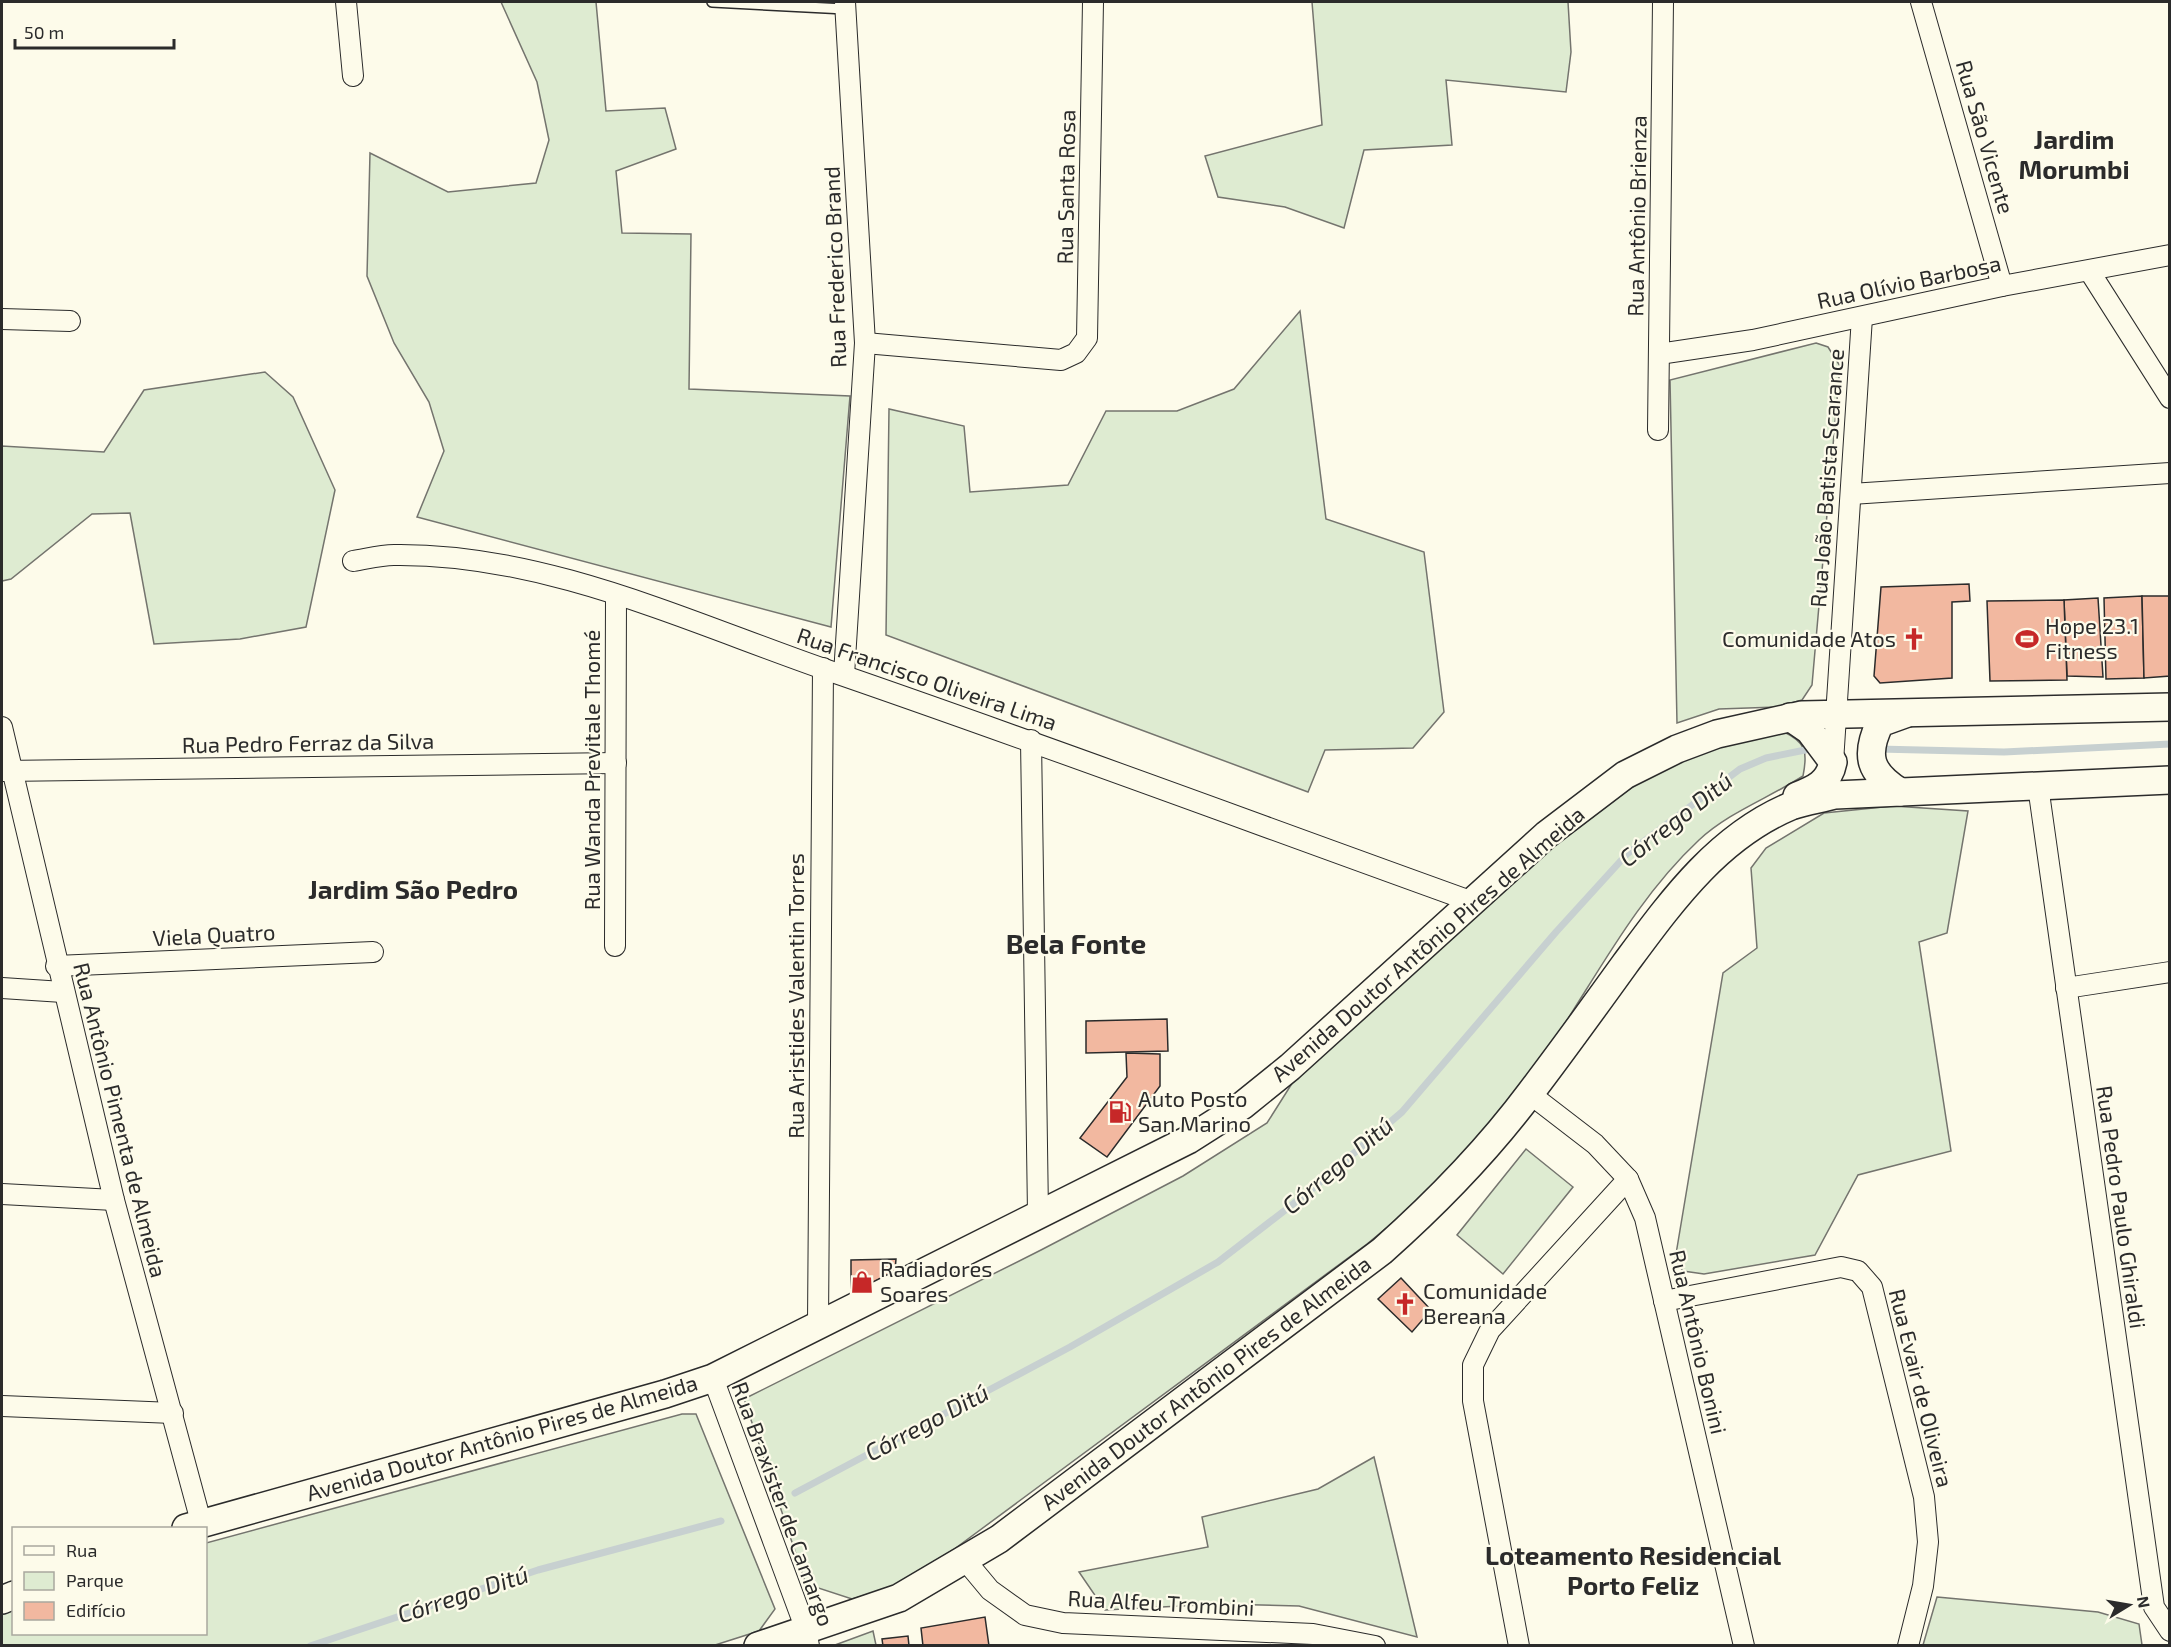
<svg xmlns="http://www.w3.org/2000/svg" width="2171" height="1647" font-family="'Exo 2',sans-serif">
  <style>
    .green { fill: #deebd1; stroke: #74746e; stroke-width: 1.5 }
    .lines { fill: none; stroke-linecap: round; stroke-linejoin: round }
    .stream { stroke: #c7d0d0; stroke-width: 7 }
    .building { fill: #f2b8a0; stroke: #2b2b2b; stroke-width: 1.5 }
    .service-casing { stroke: #2b2b2b; stroke-width: 12 }
    .minor-casing { stroke: #2b2b2b; stroke-width: 22 }
    .secondary-casing { stroke: #2b2b2b; stroke-width: 30 }
    .service { stroke: #fdfbea; stroke-width: 9 }
    .minor { stroke: #fdfbea; stroke-width: 20 }
    .secondary { stroke: #fdfbea; stroke-width: 27 }
    .labels { text-anchor: middle; stroke-width: 4.5; stroke-linejoin: round; paint-order: stroke }
    .street-label { font-size: 22px; fill: #2b2b2b; stroke: #fdfbea }
    .poi-label { font-size: 22px; fill: #2b2b2b; stroke: #fdfbea; text-anchor: start }
    .water-label { font-size: 24px; font-style: italic; fill: #2b2b2b; stroke: #fdfbea }
    .quarter-label { font-size: 26px; font-weight: bold; fill: #2b2b2b; stroke: #fdfbea }
    .district-label { font-size: 28px; font-weight: bold; fill: #2b2b2b; stroke: #fdfbea }
  </style>
  <rect width="100%" height="100%" fill="#fdfbea"/>
  <g class="green">
    <polygon points="501,2 596,2 606,111 665,108 676,149 616,171 622,233 691,234 689,389 850,396 831,627 417,517 444,451 429,402 394,343 367,276 370,153 448,192 536,183 549,140 537,82"/>
    <polygon points="1312,2 1568,2 1571,52 1566,92 1446,80 1452,145 1364,150 1344,228 1285,207 1218,197 1205,156 1322,125"/>
    <polygon points="1300,311 1326,519 1424,552 1444,712 1413,748 1325,750 1308,792 886,635 889,409 964,426 970,492 1068,485 1106,411 1177,411 1234,389"/>
    <polygon points="1816,343 1828,347 1840,366 1812,685 1802,700 1777,707 1719,709 1677,723 1670,380"/>
    <polygon points="265,372 293,397 335,490 306,627 240,639 154,644 130,513 92,514 11,579 2,581 2,446 104,452 144,390"/>
    <path d="M1782,731C1806,742 1808,751 1803,776C1769,798 1729,812 1699,840C1624,910 1583,1006 1522,1086C1476,1146 1426,1197 1367,1244L953,1550L890,1589L852,1599L806,1584L744,1399L1041,1250L1183,1176L1267,1123L1303,1066L1544,854L1627,791L1668,763L1718,744Z"/>
    <polygon points="1893,806 1968,811 1947,933 1919,942 1951,1151 1858,1175 1815,1255 1704,1274 1683,1271 1675,1260 1723,973 1757,948 1751,868 1766,848 1824,813"/>
    <polygon points="1526,1149 1573,1187 1503,1274 1457,1235"/>
    <polygon points="682,1414 696,1414 775,1609 759,1631 712,1646 2,1646 2,1613 13,1609 14,1634 206,1634 206,1543"/>
    <polygon points="1374,1457 1417,1637 1299,1606 1218,1604 1105,1610 1079,1572 1208,1547 1202,1517 1318,1489"/>
    <polygon points="1937,1597 2098,1612 2139,1624 2142,1645 1923,1645"/>
    <polygon points="873,1631 876,1645 835,1645"/>
  </g>
  <g class="lines">
    <g class="stream">
      <polyline points="1878,749 2004,752 2170,744"/>
      <polyline points="795,1493 1070,1347 1218,1262 1306,1194 1402,1112 1556,932 1627,854 1740,769 1766,758 1805,750"/>
      <polyline points="310,1646 538,1570 721,1521"/>
    </g>
  </g>
  <g class="building">
    <polygon points="1969,584 1970,601 1952,602 1952,678 1880,683 1874,676 1881,587"/>
    <polygon points="2142,596 2144,678 2106,679 2104,598"/>
    <polygon points="2142,596 2170,596 2170,676 2144,678"/>
    <polygon points="2098,598 2103,677 2067,676 2064,600"/>
    <polygon points="2064,600 2067,680 1990,681 1987,601"/>
    <polygon points="1167,1019 1168,1051 1086,1053 1086,1021"/>
    <polygon points="1126,1053 1160,1054 1160,1086 1107,1157 1080,1138 1127,1077"/>
    <polygon points="896,1259 895,1271 851,1294 851,1260"/>
    <polygon points="1401,1278 1431,1310 1412,1332 1378,1299"/>
    <polygon points="985,1617 989,1646 923,1646 921,1628"/>
    <polygon points="908,1636 909,1646 883,1646 882,1639"/>
  </g>
  <g class="lines">
    <g class="service-casing">
      <polyline id="service" points="712,2 845,9"/>
    </g>
    <g class="minor-casing">
      <g id="minor">
        <polyline points="346,2 353,76"/>
        <polyline points="1921,2 2002,286"/>
        <polyline points="2090,272 2170,398"/>
        <polyline points="2,319 70,321"/>
        <polyline points="865,343 1061,360 1076,353 1087,338 1093,2"/>
        <polyline points="1659,354 1753,340 2002,286 2170,255"/>
        <polyline points="1658,430 1663,2"/>
        <polyline points="1851,494 2170,473"/>
        <path d="M353,561C366,559 380,555 394,555C542,553 684,620 821,668C1040,743 1256,824 1473,902"/>
        <polyline points="844,675 865,343 845,2"/>
        <polyline points="2,727 114,1200 201,1522"/>
        <polyline points="1031,740 1038,1213"/>
        <polyline points="1833,762 1862,317"/>
        <polyline points="2,771 616,763"/>
        <polyline points="2038,786 2154,1607 2170,1631"/>
        <polyline points="615,946 616,595"/>
        <polyline points="56,966 373,952"/>
        <polyline points="2,988 63,992"/>
        <polyline points="2066,988 2170,972"/>
        <polyline points="1530,1094 1595,1144 1628,1179 1645,1218 1744,1646"/>
        <polyline points="2,1194 114,1200"/>
        <polyline points="1664,1301 1841,1267 1858,1271 1872,1287 1924,1497 1928,1542 1923,1586 1908,1646"/>
        <polyline points="818,1323 823,668"/>
        <polyline points="713,1378 806,1630 809,1646"/>
        <polyline points="2,1406 173,1413"/>
        <polyline points="965,1560 990,1590 1025,1615 1063,1623 1313,1634 1375,1646"/>
        <polyline points="1519,1646 1473,1401 1473,1365 1490,1330 1628,1179"/>
      </g>
    </g>
    <g class="secondary-casing">
      <g id="secondary">
        <path d="M1790,717L1809,730L1833,762C1829,783 1815,789 1797,796"/>
        <path d="M1900,792C1870,773 1864,756 1880,723L1905,714"/>
        <polyline points="186,1528 665,1394 713,1378 1188,1140 1243,1105 1290,1067 1546,835 1625,775 1677,749 1717,734 1802,715 2170,707"/>
        <polyline points="2,1600 14,1595"/>
        <path d="M758,1646L899,1598L999,1539L1382,1251C1436,1203 1487,1151 1531,1092C1563,1050 1594,1007 1625,964C1671,902 1717,837 1791,806C1804,801 1820,799 1835,795L2170,780"/>
      </g>
    </g>
    <use href="#service" class="service"/>
    <use href="#minor" class="minor"/>
    <use href="#secondary" class="secondary"/>
  </g>
  <defs>
    <g id="church-bare" transform="scale(1.8)"><path d="M-1.2-6h2.4v3.5h3.3v2.4h-3.3V6h-2.4V-.1h-3.3v-2.4h3.3Z" fill="#c62828" stroke="#fdfbea" stroke-width="2.5" paint-order="stroke"/></g>
    <g id="stadium-bare" transform="scale(1.8)"><path d="M0-5a6.5 5 0 1 0 0 10a6.5 5 0 1 0 0-10ZM-3.5-1.8h7v3.6h-7Z" fill="#c62828" stroke="#fdfbea" stroke-width="2.5" paint-order="stroke"/></g>
    <g id="fuel-bare" transform="scale(1.8)"><path d="M-5.5-6h7V0h2V4h1.3V-2.5L3-4.5l.8-.8L6-3V5H2.5V1h-1V6h-7ZM-4.2-4.7v3.2H.2V-4.7Z" fill="#c62828" stroke="#fdfbea" stroke-width="2.5" paint-order="stroke"/></g>
    <g id="shop-bare" transform="scale(1.8)"><path d="M-5-2.5h2.3a2.7 3.5 0 0 1 5.4 0H5L5.5 6h-11ZM-1.5-2.5h3a1.5 2.3 0 0 0-3 0Z" fill="#c62828" stroke="#fdfbea" stroke-width="2.5" paint-order="stroke"/></g>
  </defs>
  <g fill-rule="evenodd">
    <use href="#church-bare" x="1914" y="639"/>
    <use href="#stadium-bare" x="2027" y="639"/>
    <use href="#fuel-bare" x="1120" y="1112"/>
    <use href="#shop-bare" x="862" y="1282"/>
    <use href="#church-bare" x="1405" y="1304"/>
  </g>
  <g class="labels">
    <g class="street-label">
      <text transform="translate(1985 137) rotate(74)" y="8">Rua São Vicente</text>
      <text transform="translate(1066 187) rotate(-89)" y="8">Rua Santa Rosa</text>
      <text transform="translate(1637 216) rotate(-89)" y="8">Rua Antônio Brienza</text>
      <text transform="translate(835 267) rotate(-92)" y="8">Rua Frederico Brand</text>
      <text transform="translate(1909 282) rotate(-12)" y="8">Rua Olívio Barbosa</text>
      <text transform="translate(1827 478) rotate(-86)" y="8">Rua João Batista Scarance</text>
      <text transform="translate(927 679) rotate(19)" y="8">Rua Francisco Oliveira Lima</text>
      <text transform="translate(308 743) rotate(-1)" y="8">Rua Pedro Ferraz da Silva</text>
      <text transform="translate(592 770) rotate(-90)" y="8">Rua Wanda Previtale Thomé</text>
      <text transform="translate(214 935) rotate(-3)" y="8">Viela Quatro</text>
      <text transform="translate(1428 944) rotate(-41)" y="8">Avenida Doutor Antônio Pires de Almeida</text>
      <text transform="translate(796 996) rotate(-90)" y="8">Rua Aristides Valentin Torres</text>
      <text transform="translate(120 1120) rotate(76)" y="8">Rua Antônio Pimenta de Almeida</text>
      <text transform="translate(2121 1207) rotate(82)" y="8">Rua Pedro Paulo Ghiraldi</text>
      <text transform="translate(1698 1342) rotate(77)" y="8">Rua Antônio Bonini</text>
      <text transform="translate(1206 1383) rotate(-37)" y="8">Avenida Doutor Antônio Pires de Almeida</text>
      <text transform="translate(1921 1388) rotate(76)" y="8">Rua Evair de Oliveira</text>
      <text transform="translate(502 1438) rotate(-16)" y="8">Avenida Doutor Antônio Pires de Almeida</text>
      <text transform="translate(783 1504) rotate(70)" y="8">Rua Braxister de Camargo</text>
      <text transform="translate(1161 1603) rotate(3)" y="8">Rua Alfeu Trombini</text>
    </g>
    <g class="poi-label">
      <text x="2045" y="634">Hope 23.1<tspan x="2045" dy="25">Fitness</tspan></text>
      <text x="1896" y="647" text-anchor="end">Comunidade Atos</text>
      <text x="1138" y="1107">Auto Posto<tspan x="1138" dy="25">San Marino</tspan></text>
      <text x="880" y="1277">Radiadores<tspan x="880" dy="25">Soares</tspan></text>
      <text x="1423" y="1299">Comunidade<tspan x="1423" dy="25">Bereana</tspan></text>
    </g>
    <g class="water-label">
      <text transform="translate(1676 820) rotate(-38)" y="8">Córrego Ditú</text>
      <text transform="translate(1338 1166) rotate(-40)" y="8">Córrego Ditú</text>
      <text transform="translate(927 1423) rotate(-28)" y="8">Córrego Ditú</text>
      <text transform="translate(463 1595) rotate(-18)" y="8">Córrego Ditú</text>
    </g>
    <g class="quarter-label">
      <text x="2074" y="149">Jardim<tspan x="2074" dy="30">Morumbi</tspan></text>
      <text x="413" y="899">Jardim São Pedro</text>
      <text x="1633" y="1565">Loteamento Residencial<tspan x="1633" dy="30">Porto Feliz</tspan></text>
    </g>
    <g class="district-label">
      <text x="1076" y="954">Bela Fonte</text>
    </g>
  </g>
  <rect width="2171" height="1647" fill="none" stroke="#2b2b2b" stroke-width="6"/>
  <rect x="12" y="1527" width="195" height="108" fill="#fdfbea" stroke="#a9a89e" stroke-width="1.5"/>
  <rect x="24" y="1546" width="30" height="9" fill="#fdfbea" stroke="#a9a89e" stroke-width="1.5"/>
  <text x="66" y="1557" font-size="18" fill="#2b2b2b">Rua</text>
  <rect x="24" y="1572" width="30" height="18" fill="#deebd1" stroke="#a9a89e" stroke-width="1.5"/>
  <text x="66" y="1587" font-size="18" fill="#2b2b2b">Parque</text>
  <rect x="24" y="1602" width="30" height="18" fill="#f2b8a0" stroke="#a9a89e" stroke-width="1.5"/>
  <text x="66" y="1617" font-size="18" fill="#2b2b2b">Edifício</text>
  <g transform="translate(2129 1605) rotate(79)" stroke="#fdfbea" stroke-width="4.5" paint-order="stroke">
  <path d="M0-4.5L10 22L0 15L-10 22Z" fill="#2b2b2b"/>
  <text y="-9" font-size="16" font-weight="bold" text-anchor="middle" fill="#2b2b2b">N</text>
  </g>
  <path d="M15 39v9h159v-9" fill="none" stroke="#2b2b2b" stroke-width="3"/>
  <text x="24" y="39" font-size="18" fill="#2b2b2b" stroke="#fdfbea" stroke-width="4.5" paint-order="stroke">50 m</text>
</svg>
